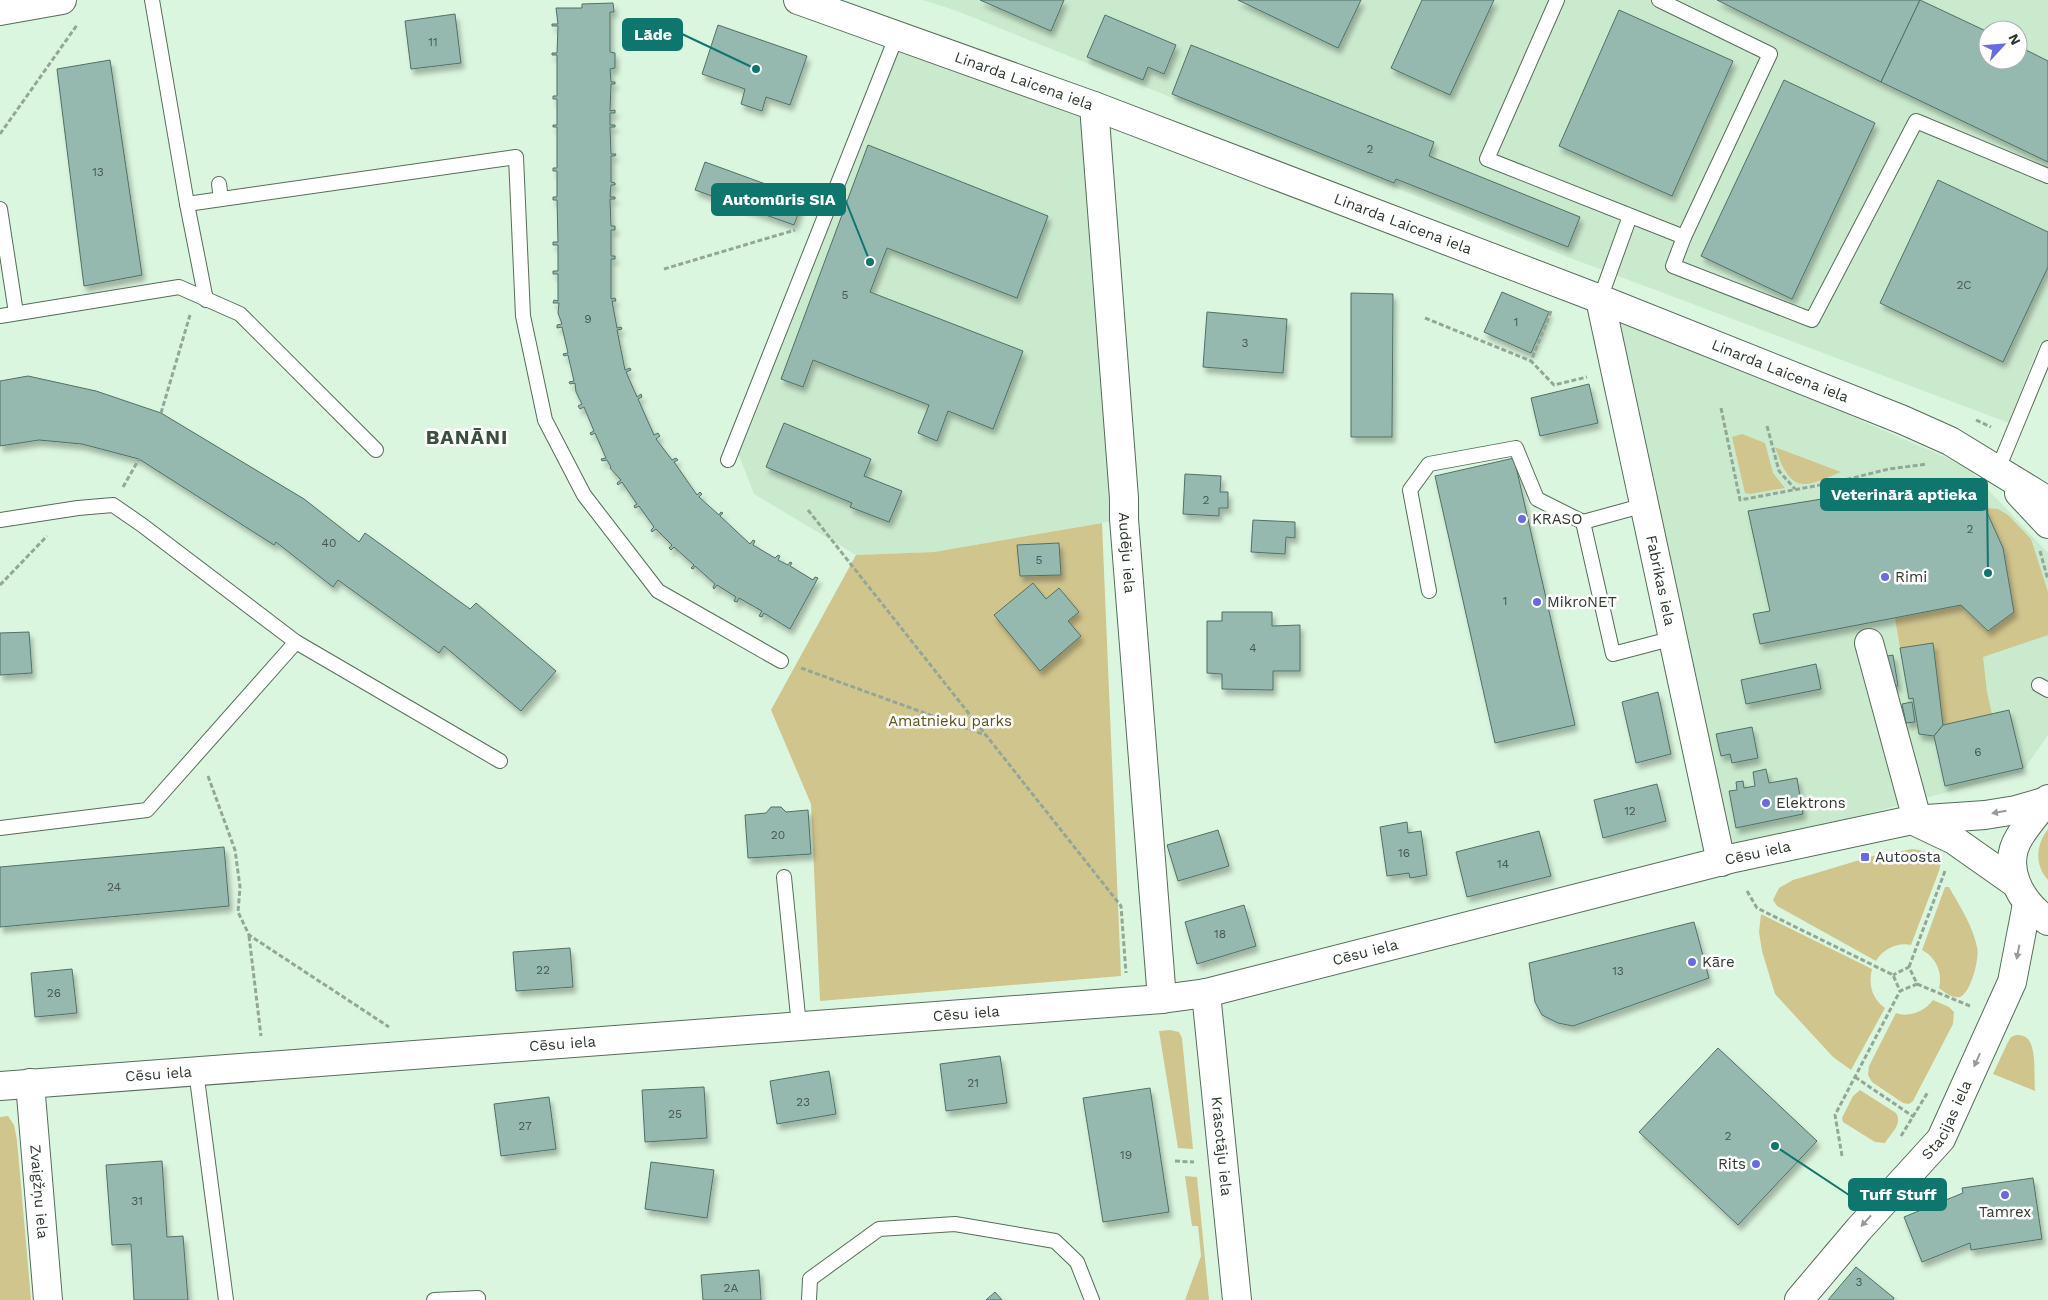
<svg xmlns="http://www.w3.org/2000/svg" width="2048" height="1300" font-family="'Work Sans',sans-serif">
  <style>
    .built { fill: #caeace; fill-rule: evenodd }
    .green { fill: #d1c58e }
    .building { fill: #95b9ae; stroke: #4f7167; filter: url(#shadow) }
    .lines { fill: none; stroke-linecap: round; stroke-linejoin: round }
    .service-casing { stroke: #566d59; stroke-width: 16 }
    .minor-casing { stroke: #566d59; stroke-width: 30 }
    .tertiary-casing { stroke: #566d59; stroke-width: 30 }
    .secondary-casing { stroke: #566d59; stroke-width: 30 }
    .primary-casing { stroke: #566d59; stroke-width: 30 }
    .path { stroke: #94a796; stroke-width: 3; stroke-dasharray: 5 2.5; stroke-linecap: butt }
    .service { stroke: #fff; stroke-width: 14 }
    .minor { stroke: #fff; stroke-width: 28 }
    .tertiary { stroke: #fff; stroke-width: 28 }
    .secondary { stroke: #fff; stroke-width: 28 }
    .primary { stroke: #fff; stroke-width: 28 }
    .oneway { fill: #979c98 }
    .poi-dot { fill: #696be5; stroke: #fff; stroke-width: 2 }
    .labels { text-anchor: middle; stroke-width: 5; stroke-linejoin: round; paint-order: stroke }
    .number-label { font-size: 12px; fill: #485950 }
    .street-label { font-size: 15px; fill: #2f3930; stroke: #fff }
    .poi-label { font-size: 15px; fill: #2f3930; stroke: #fff; text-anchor: start }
    .park-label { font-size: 15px; fill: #5f5216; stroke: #fff }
    .district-label { font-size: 20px; font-weight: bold; letter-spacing: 1px; fill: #3a503d; stroke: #fff }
    .leader { fill: none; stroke: #0f766e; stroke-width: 2 }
    .callout-dot { fill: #0f766e; stroke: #fff; stroke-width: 2 }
    .callout { fill: #0f766e; stroke: #0f766e; stroke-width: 2 }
    .callout-label { font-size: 16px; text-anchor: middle; font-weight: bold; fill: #fff }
  </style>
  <defs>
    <filter id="shadow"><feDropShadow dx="3" dy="5.5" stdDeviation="2.5" flood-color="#0004"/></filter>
  </defs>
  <rect width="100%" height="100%" fill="#dbf6de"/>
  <g class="built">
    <path d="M923,0H2048V345L2040,343L2009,423L1565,256L957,11ZM1988,30H2018V60H1988Z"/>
    <polygon points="897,35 1094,106 1124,519 934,552 856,555 754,494 735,445"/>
    <polygon points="1613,313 1966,466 2048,553 2048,735 2022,772 1714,855"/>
  </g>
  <g class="green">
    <polygon points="1742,434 1765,443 1773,473 1785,488 1750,494 1745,493 1732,437"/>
    <path d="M1775,447L1841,472C1831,476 1817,483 1807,484C1787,486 1780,460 1775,447Z"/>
    <polygon points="1985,508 1998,509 2008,515 2031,539 2048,592 2048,635 1983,657 1987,692 1992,714 1943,725 1933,643 1900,648 1895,618 1961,605 1988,631 2014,612 2003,548"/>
    <polygon points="1102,523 1121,976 820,1001 811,804 771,710 856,555 934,552"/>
    <path d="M2048,829V880C2034,865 2036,844 2048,829Z"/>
    <path d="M1913,849C1925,851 1932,852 1941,863L1939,871L1911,945C1898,942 1883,949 1876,961L1777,906L1773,900L1779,888L1793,880L1873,856Z"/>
    <path d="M1945,887H1949C1959,905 1973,926 1977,947C1980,957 1971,993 1960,997C1953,999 1944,992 1939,988C1943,973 1936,957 1922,950Z"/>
    <path d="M1761,914L1872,969C1868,984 1872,999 1885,1008L1851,1070L1833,1057L1775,994L1762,951L1759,932Z"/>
    <path d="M1933,1000L1949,1007L1954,1012L1953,1024L1913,1101L1909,1104L1903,1103L1872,1082L1868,1075L1869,1066L1896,1013C1909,1018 1925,1011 1933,1000Z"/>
    <polygon points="1170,1030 1179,1032 1182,1038 1193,1149 1178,1148 1159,1031"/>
    <path d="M2016,1035C2022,1035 2027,1036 2030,1042C2036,1053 2034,1078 2035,1091L1993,1074L2008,1042L2011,1037Z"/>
    <path d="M1860,1090L1896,1113C1903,1124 1891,1133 1885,1143L1875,1142L1843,1122L1842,1118L1853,1096Z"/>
    <polygon points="8,1116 14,1125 17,1140 31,1300 0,1300 0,1117"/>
    <polygon points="1185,1176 1197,1177 1209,1300 1185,1300 1201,1256 1198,1226 1192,1226"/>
  </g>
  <g class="building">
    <polygon points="980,0 1064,0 1051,31"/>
    <polygon points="1238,0 1361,0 1338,48"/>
    <polygon points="1422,0 1494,0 1450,95 1391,68"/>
    <polygon points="1717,0 1920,0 1881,82"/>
    <polygon points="1920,0 1988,32 1988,60 2018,60 2018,46 2048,61 2048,162 1881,82"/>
    <polygon points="613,3 614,12 610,12 610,52 615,53 615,68 610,69 611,82 615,82 615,84 611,84 610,111 615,110 615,113 610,113 610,125 615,125 615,127 610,127 611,154 616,154 615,156 611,156 611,182 615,183 615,185 611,185 610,197 615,197 615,199 610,199 611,226 615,226 615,230 611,230 611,256 615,256 615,259 611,259 611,299 615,298 616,301 612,301 617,328 621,327 622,329 617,330 625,370 630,368 631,370 626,372 637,397 641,394 642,397 638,399 654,435 658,433 660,436 656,439 672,460 676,458 678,460 674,462 697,495 700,492 702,494 699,497 719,515 721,512 723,513 720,516 750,544 753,540 755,541 753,545 775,558 778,555 780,556 778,560 788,565 790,562 792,563 790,566 813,580 815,577 818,578 790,629 764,613 762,617 759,616 762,611 739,598 737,602 734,601 736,597 717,585 714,589 713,587 715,584 695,566 693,569 691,568 694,565 674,547 671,550 669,548 672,545 656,529 652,532 651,530 654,527 639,506 635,508 634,506 637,504 622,482 618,485 617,483 621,480 610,468 611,467 607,460 602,461 601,459 606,458 595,433 591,435 590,433 594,431 584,407 580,409 578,406 582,404 576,392 575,383 570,384 569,382 574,381 568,355 564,356 563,354 568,353 562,327 557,328 557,325 562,324 558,313 559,303 553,303 554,300 558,301 558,274 553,274 553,271 558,271 558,245 553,245 553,242 558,242 557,200 553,200 553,197 557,197 557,171 553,171 553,168 557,168 557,127 553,127 553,125 557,125 557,99 553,99 553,96 557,96 557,55 552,55 552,53 557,53 558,26 552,26 552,24 558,24 556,8 582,8 582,4"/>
    <polygon points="1619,10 1733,61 1672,196 1559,146"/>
    <polygon points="455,14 461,63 411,69 405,21"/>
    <polygon points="1105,15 1176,45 1164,74 1148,67 1143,80 1087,57"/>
    <polygon points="718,25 807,56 790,105 766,97 762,111 741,104 745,89 702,74"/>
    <polygon points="1191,45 1434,142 1429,156 1580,217 1568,247 1396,179 1394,183 1172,94"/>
    <polygon points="110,60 142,275 84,286 57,69"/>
    <polygon points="1784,80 1875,123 1792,299 1701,256"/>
    <polygon points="868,145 1048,216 1017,298 887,248 870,292 1023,351 993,429 948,411 937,441 918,433 929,405 813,360 803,387 781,379"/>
    <polygon points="705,162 804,198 794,225 695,190"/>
    <polygon points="1938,180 2048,232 2048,267 2003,362 1880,303"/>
    <polygon points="1502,292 1549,312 1531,353 1484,332"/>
    <polygon points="1351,293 1393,294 1392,437 1351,437"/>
    <polygon points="1207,312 1287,319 1283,373 1203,367"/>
    <polygon points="28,376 96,391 161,413 304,499 359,542 365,533 470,609 476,603 556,671 521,711 444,646 439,653 338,580 333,587 276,542 274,545 139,459 82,444 39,440 0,446 0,381"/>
    <polygon points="1589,384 1598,423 1540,436 1531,398"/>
    <polygon points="784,423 871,459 864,476 902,491 889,522 850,507 852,503 766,467"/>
    <polygon points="1514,458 1575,725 1495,743 1435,476"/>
    <polygon points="1185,474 1221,476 1220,492 1228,492 1228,508 1219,508 1219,516 1183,514"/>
    <polygon points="1939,480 1985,508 2003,548 2014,612 1988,631 1961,605 1760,644 1753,614 1770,611 1748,511"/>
    <polygon points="1253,520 1295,522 1295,538 1286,537 1285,554 1251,552"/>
    <polygon points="1059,543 1061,575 1020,576 1017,545"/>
    <polygon points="1033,583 1046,599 1059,588 1079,612 1068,621 1081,636 1040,671 994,615"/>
    <polygon points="1222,612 1272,612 1272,626 1300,625 1300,671 1273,671 1273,690 1222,689 1222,674 1207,673 1207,621 1222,621"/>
    <polygon points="29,632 32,673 0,675 0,633"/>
    <polygon points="1933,643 1943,725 1934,736 1919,734 1913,698 1909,699 1900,648"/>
    <polygon points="1893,655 1898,686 1887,688 1882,657"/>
    <polygon points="1816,664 1821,689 1746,704 1741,680"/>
    <polygon points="1658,692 1671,754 1636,763 1622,702"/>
    <polygon points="1912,702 1915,722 1906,723 1902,704"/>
    <polygon points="2009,710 2023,768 1945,786 1934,736 1943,725"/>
    <polygon points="1752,727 1758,758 1732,763 1730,754 1721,756 1716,734"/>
    <polygon points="1766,769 1769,783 1797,778 1803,814 1736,828 1729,791 1737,790 1736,782 1743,781 1744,788 1755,786 1753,772"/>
    <polygon points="1657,784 1666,821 1603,838 1594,800"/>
    <polygon points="771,807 781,807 786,812 808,810 811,854 748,858 745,815 766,813"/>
    <polygon points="1407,822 1408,833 1421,831 1427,875 1410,878 1409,873 1387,876 1380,827"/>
    <polygon points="1218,830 1229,866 1178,881 1167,845"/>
    <polygon points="1539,831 1551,876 1467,897 1456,852"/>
    <polygon points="224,847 229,906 0,927 0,867"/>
    <polygon points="1244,905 1256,946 1197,964 1185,922"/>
    <polygon points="1694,922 1709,978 1573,1026 1558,1023 1542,1015 1535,1002 1529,963"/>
    <polygon points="570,948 573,987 516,991 513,952"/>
    <polygon points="72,969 77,1013 35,1017 31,973"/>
    <polygon points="1718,1048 1817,1141 1738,1225 1639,1132"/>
    <polygon points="1000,1056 1007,1103 946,1111 940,1064"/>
    <polygon points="829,1071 836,1114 777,1124 770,1081"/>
    <polygon points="704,1087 707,1138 645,1142 642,1090"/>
    <polygon points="1150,1088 1169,1212 1103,1222 1083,1098"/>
    <polygon points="549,1097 556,1149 501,1156 494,1104"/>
    <polygon points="162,1161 167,1237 183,1236 188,1300 134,1300 131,1244 112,1245 106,1165"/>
    <polygon points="651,1162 714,1170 707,1218 645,1209"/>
    <polygon points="2033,1178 2042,1239 1971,1250 1970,1243 1922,1262 1904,1217 1963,1193 1962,1188"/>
    <polygon points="1856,1267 1894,1298 1893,1300 1828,1300"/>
    <polygon points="759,1270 761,1300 703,1300 701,1275"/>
    <polygon points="995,1292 1002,1300 986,1300"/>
  </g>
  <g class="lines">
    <g class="service-casing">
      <g id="service">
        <polyline points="152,0 187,204 206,300"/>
        <polyline points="1557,0 1487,159 1684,237 1770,54 1659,0"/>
        <polyline points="219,184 221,199"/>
        <polyline points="187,204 516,157 523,316 545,420 584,495 658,591 781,661"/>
        <polyline points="0,209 16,313"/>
        <polyline points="1684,237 1673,266 1812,320 1916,121 2048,176"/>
        <polyline points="1600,299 1630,216"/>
        <polyline points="0,316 179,287 240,314 376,450"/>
        <polyline points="728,460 897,35"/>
        <polyline points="1998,469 2048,348"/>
        <polyline points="1645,505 1583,522 1613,654 1674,638"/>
        <polyline points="0,520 78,508 113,505 142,525 296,642 500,761"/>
        <polyline points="1429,591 1410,490 1429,464 1516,448 1537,499 1583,522"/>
        <polyline points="2039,685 2048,690"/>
        <polyline points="0,828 147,810 296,642"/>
        <polyline points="784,877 799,1026"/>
        <polyline points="196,1071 226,1300"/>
        <polyline points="434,1300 478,1298 478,1300"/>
        <polyline points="809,1300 810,1279 879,1229 955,1224 1055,1241 1077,1262 1092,1300"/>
      </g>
    </g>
    <g class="minor-casing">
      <g id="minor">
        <path id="s1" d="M1094,106L1124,498V519L1162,999"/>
        <path id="s2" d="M1600,299L1721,862"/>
        <polyline points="1869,643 1914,808"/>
        <path id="s3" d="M30,1083L48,1300"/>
      </g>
    </g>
    <g class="tertiary-casing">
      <g id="tertiary">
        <polyline points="1914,821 1954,840 2015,883"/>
        <path id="s4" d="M1206,993L1237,1300"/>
        <path id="s5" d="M0,1086L1162,999L1206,993L1734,858L1912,820L1985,815L2016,810L2047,801"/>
      </g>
    </g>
    <g class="secondary-casing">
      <g id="secondary">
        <path id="s6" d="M1799,1300L1859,1229L1941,1139L2012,982L2027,904"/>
      </g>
    </g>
    <g class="primary-casing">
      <g id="primary">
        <path id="s7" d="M798,0L1094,106L1600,299L1903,420L1950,441L2048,501"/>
        <polyline points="0,11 62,0"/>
        <polyline points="2019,493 2048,524"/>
        <path d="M2048,799C2039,811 2028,823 2020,836C2000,867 2021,903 2048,921"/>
      </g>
    </g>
    <g class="path">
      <polyline points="0,134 77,25"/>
      <polyline points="664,269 795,230"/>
      <polyline points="1551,311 1531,361 1554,385 1587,377"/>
      <polyline points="1425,318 1531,361"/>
      <polyline points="1721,408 1740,500 1836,482 1889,469 1927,464"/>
      <polyline points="161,413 190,315"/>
      <polyline points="1976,420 1991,427"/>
      <polyline points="1767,426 1779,471 1795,489"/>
      <polyline points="123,487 139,459"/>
      <polyline points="808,510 1121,906 1126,973"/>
      <polyline points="2040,551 2048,580"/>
      <polyline points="0,585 47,536"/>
      <polyline points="801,668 985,735"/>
      <polyline points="208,776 235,850 240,887 238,912 249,935 389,1027"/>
      <polyline points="1747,891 1757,908 1893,975 1900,991 1917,984 1909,967 1893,975"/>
      <polyline points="249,936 261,1036"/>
      <polyline points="1909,967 1945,871"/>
      <polyline points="1917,984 1970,1006"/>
      <polyline points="1855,1077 1914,1117"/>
      <polyline points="1901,1136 1928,1092"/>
      <polyline points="1842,1156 1835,1115 1900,991"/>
      <polyline points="1175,1161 1194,1162"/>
    </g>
    <use href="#service" class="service"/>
    <use href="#minor" class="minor"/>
    <use href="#tertiary" class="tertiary"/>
    <use href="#secondary" class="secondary"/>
    <use href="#primary" class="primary"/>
  </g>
  <defs><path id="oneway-solid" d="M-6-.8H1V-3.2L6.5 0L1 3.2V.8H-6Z" transform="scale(1.25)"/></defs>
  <g class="oneway">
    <use href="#oneway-solid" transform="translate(1999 812) rotate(170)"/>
    <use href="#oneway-solid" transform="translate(2018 952) rotate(101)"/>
    <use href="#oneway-solid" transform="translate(1977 1060) rotate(114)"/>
    <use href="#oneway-solid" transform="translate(1866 1221) rotate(132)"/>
  </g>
  <g class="poi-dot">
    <circle cx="1522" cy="519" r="5"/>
    <circle cx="1885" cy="577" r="5"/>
    <circle cx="1537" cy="602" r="5"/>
    <circle cx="1766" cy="803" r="5"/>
    <rect x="1860" y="852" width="10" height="10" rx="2.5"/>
    <circle cx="1692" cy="962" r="5"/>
    <circle cx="1756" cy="1164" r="5"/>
    <circle cx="2005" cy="1195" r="5"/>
  </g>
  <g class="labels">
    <g class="number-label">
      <text x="433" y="46">11</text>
      <text x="1370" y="153">2</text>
      <text x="98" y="176">13</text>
      <text x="1964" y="289">2C</text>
      <text x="845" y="299">5</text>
      <text x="588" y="323">9</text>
      <text x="1516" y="326">1</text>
      <text x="1245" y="347">3</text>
      <text x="1206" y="504">2</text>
      <text x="1970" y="533">2</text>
      <text x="329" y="547">40</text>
      <text x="1039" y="564">5</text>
      <text x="1505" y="605">1</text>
      <text x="1253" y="652">4</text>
      <text x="1978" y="756">6</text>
      <text x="1630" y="815">12</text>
      <text x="778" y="839">20</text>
      <text x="1404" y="857">16</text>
      <text x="1503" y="868">14</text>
      <text x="114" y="891">24</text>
      <text x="1220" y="938">18</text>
      <text x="543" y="974">22</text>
      <text x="1618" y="975">13</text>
      <text x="54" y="997">26</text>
      <text x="973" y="1087">21</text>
      <text x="803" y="1106">23</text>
      <text x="675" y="1118">25</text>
      <text x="525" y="1130">27</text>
      <text x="1728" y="1140">2</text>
      <text x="1126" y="1159">19</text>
      <text x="137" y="1205">31</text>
      <text x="1859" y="1286">3</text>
      <text x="731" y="1292">2A</text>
    </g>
    <g class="street-label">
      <text dy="5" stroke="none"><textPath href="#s7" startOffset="240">Linarda Laicena iela</textPath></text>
      <text dy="5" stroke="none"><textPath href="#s7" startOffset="645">Linarda Laicena iela</textPath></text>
      <text dy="5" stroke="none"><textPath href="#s7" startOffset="1050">Linarda Laicena iela</textPath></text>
      <text dy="5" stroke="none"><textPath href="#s1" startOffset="448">Audēju iela</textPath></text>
      <text dy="5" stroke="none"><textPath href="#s2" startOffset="288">Fabrikas iela</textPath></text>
      <text dy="5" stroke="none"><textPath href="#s5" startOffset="1779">Cēsu iela</textPath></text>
      <text dy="5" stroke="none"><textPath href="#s5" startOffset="1374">Cēsu iela</textPath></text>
      <text dy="5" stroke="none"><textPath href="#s5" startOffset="969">Cēsu iela</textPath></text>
      <text dy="5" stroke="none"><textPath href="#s5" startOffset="564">Cēsu iela</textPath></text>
      <text dy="5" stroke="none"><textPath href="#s5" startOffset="159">Cēsu iela</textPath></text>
      <text dy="5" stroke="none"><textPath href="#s6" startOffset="234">Stacijas iela</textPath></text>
      <text dy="5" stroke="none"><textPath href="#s4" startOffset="154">Krāsotāju iela</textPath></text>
      <text dy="5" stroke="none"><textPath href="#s3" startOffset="109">Zvaigžņu iela</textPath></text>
    </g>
    <g class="poi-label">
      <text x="1532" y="524">KRASO</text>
      <text x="1895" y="582">Rimi</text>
      <text x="1547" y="607">MikroNET</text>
      <text x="1776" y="808">Elektrons</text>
      <text x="1875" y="862">Autoosta</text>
      <text x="1702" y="967">Kāre</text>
      <text x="1746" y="1169" text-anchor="end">Rits</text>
      <text x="2005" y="1217" text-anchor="middle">Tamrex</text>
    </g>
    <g class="park-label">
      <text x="950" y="726">Amatnieku parks</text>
    </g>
    <g class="district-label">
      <text x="467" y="444">BANĀNI</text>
    </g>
  </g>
  <path class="leader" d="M756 69L682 34M870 262L845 199M1988 573L1987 495M1775 1146L1849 1195"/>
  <g class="callout-dot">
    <circle cx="756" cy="69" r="5"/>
    <circle cx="870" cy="262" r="5"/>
    <circle cx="1988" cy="573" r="5"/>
    <circle cx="1775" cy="1146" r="5"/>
  </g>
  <g class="callout">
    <rect x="623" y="19" width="59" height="31" rx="5"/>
    <rect x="712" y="184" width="133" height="31" rx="5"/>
    <rect x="1821" y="479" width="166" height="31" rx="5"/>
    <rect x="1849" y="1179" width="97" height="31" rx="5"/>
  </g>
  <g class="callout-label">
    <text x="653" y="40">Lāde</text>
    <text x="779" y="205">Automūris SIA</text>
    <text x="1904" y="500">Veterinārā aptieka</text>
    <text x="1898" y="1200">Tuff Stuff</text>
  </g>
  <g transform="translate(2003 45) rotate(64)"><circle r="24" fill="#ffffff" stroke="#acb0ac"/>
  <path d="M0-4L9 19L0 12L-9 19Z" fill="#696be5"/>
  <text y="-8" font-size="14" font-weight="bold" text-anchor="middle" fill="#2f3930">N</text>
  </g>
</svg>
